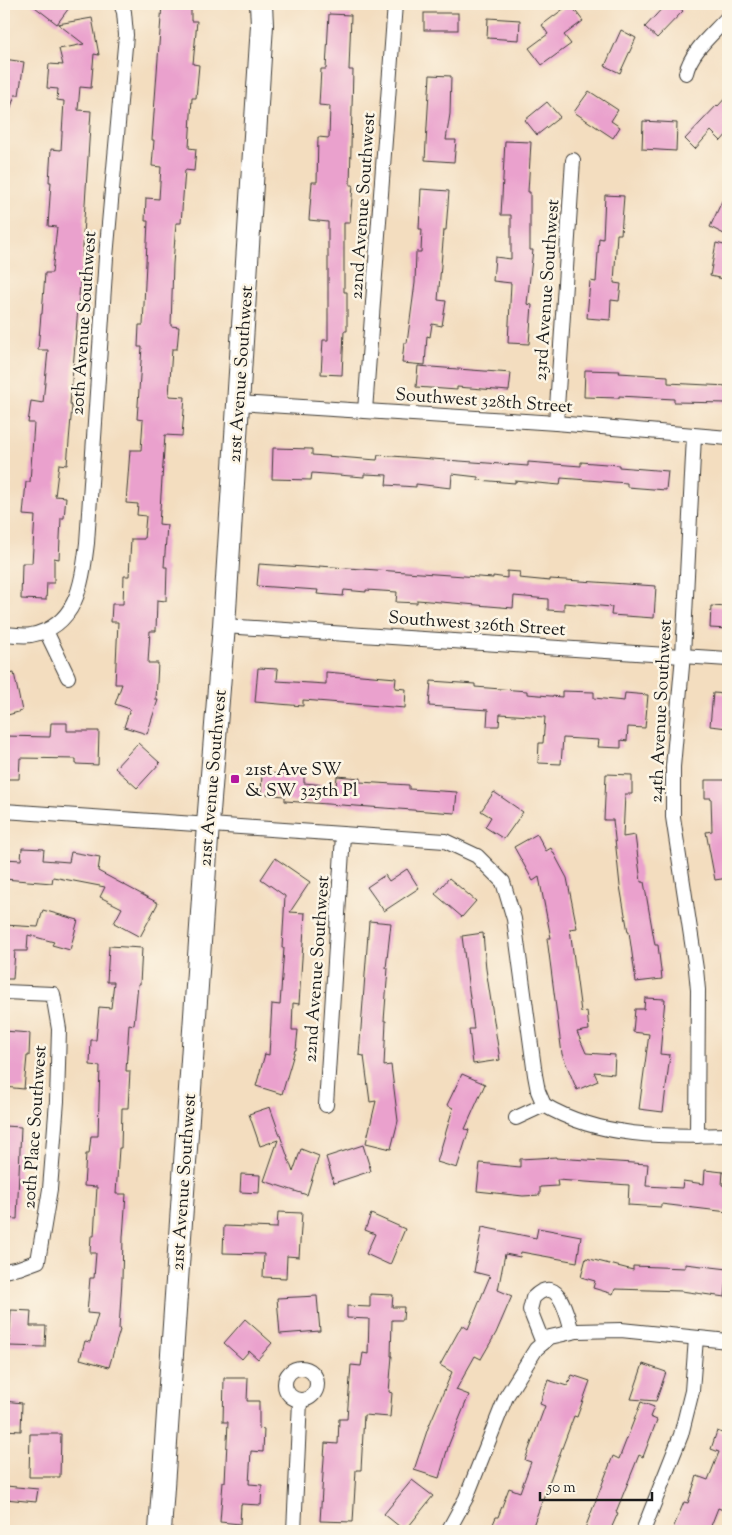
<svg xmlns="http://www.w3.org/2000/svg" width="732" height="1535" font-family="'Sorts Mill Goudy',serif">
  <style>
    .building { fill: #eaa1cd }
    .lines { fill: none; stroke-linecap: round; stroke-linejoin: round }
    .street-casing { stroke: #3c3934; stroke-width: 16 }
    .primary-casing { stroke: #3c3934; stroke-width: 24 }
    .street { stroke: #fff; stroke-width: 14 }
    .primary { stroke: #fff; stroke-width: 22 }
    .poi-dot { fill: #b5179e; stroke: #fcf5e5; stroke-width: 2 }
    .labels { text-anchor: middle; stroke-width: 5; stroke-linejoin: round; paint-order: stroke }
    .street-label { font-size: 18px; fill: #1c1c1c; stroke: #fcf5e5 }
    .poi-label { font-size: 18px; fill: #1c1c1c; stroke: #fcf5e5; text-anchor: start }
  </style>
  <rect width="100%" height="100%" fill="#fcf5e5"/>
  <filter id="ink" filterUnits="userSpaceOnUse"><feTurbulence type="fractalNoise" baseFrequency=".02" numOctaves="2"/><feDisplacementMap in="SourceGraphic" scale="10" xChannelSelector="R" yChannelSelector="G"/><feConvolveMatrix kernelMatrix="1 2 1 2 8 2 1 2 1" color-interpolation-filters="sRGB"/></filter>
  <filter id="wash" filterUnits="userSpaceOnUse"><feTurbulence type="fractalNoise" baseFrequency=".0096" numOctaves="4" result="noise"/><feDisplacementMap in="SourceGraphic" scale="20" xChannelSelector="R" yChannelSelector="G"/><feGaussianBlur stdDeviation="1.12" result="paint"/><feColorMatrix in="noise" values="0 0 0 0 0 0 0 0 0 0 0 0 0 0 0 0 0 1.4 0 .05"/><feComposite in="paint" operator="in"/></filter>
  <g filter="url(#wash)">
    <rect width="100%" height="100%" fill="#f3ddbf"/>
    <g id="blocks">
      <g class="building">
        <polygon points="31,4 72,4 57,24"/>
        <polygon points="162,4 191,4 191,21 197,21 193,64 199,65 196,98 192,98 189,148 196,149 194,171 185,170 181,223 176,223 173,264 171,326 179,327 177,349 172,349 169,396 185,397 182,436 165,435 159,524 167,525 164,567 167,567 166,601 157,600 156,631 150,631 148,663 158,663 156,700 158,700 147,734 124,727 130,709 115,704 122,684 115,684 118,622 111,622 112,604 123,604 124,576 129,576 131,539 144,539 146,516 137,515 138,504 126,503 130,450 141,450 143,420 137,419 142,347 138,347 139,325 143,325 148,221 145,221 146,198 159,199 161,167 152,166 154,140 152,140"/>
        <polygon points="570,4 583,21 564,35 571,44 542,65 529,48 548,34 542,25"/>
        <polygon points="666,4 675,4 683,11 657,38 645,27"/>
        <rect x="424" y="13" width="34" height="17"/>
        <polygon points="329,14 351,15 349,70 353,70 350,185 353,185 350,223 344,223 344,292 347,292 347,331 344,331 342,375 321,374 323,340 328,340 328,222 309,220 312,182 317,182 318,137 329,138 330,106 319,105 321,69 326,69"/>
        <polygon points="92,18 99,55 94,54 91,88 80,87 78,110 91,111 83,235 84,235 70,405 72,406 67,465 59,464 55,496 66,497 64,518 61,518 59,559 54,558 54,583 47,583 46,600 21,599 22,563 32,563 35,516 23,515 26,482 30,482 34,423 28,423 31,401 43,403 48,350 38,350 41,314 42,314 45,273 52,273 57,227 48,226 51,182 49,182 51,149 61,150 64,101 57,100 58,89 47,88 49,64 63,65 59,49 84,44 58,24"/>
        <polygon points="488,18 520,20 519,40 487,38"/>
        <polygon points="621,30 636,38 620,73 605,66"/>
        <polygon points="4,59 24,62 19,95 15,95 6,122 4,122"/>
        <polygon points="430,75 451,76 450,114 446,140 456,140 454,162 425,160"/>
        <polygon points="589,91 618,110 611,121 620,127 613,138 574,112"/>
        <polygon points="728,95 728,133 721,141 711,131 695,149 685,139 717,105 718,106"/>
        <polygon points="547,102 560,117 537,135 525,120"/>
        <polygon points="643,121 677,123 676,151 642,149"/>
        <polygon points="505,141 531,142 528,192 530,192 530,250 533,250 527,304 532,305 529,344 508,343 511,283 493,281 495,257 511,259 511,215 501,215"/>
        <polygon points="728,188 728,236 710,227"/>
        <polygon points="421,189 449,191 446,230 444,230 438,300 446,301 442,326 432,324 430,337 427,336 425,365 402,363 404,343 407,343 415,283 416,252 421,252 422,229 419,229"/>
        <polygon points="605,195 624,196 621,234 617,234 614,283 621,284 619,301 611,300 610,320 587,318 590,281 596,282 599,238 603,239"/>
        <polygon points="716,243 728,246 728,280 710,276"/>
        <polygon points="418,366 511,373 509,391 457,387 457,390 416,387"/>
        <polygon points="585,370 620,371 619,373 668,376 668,383 728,386 728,403 674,402 674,399 619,396 619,398 584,397"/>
        <polygon points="273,448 312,449 312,455 377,460 378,455 528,466 528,462 581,466 581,462 619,465 619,467 668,471 666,490 627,487 627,483 561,478 560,485 515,481 515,483 478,480 478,477 452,474 451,488 416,484 416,487 386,485 387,475 364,474 364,477 312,473 311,480 272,479"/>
        <polygon points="259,564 319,568 319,566 493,578 493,576 507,578 507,571 520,572 519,578 550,581 550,579 656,586 654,618 611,615 612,607 564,603 564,611 548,610 548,599 514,596 513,608 417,600 417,603 396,602 397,592 366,590 366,592 344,590 343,596 317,594 318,590 257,586"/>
        <polygon points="711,606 728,607 728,629 710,628"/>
        <polygon points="258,668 278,669 277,681 326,684 326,672 396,678 395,688 406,689 405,708 303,700 303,706 255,702"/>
        <polygon points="14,673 22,711 4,716 4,675"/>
        <polygon points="431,681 475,684 475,687 527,691 527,694 562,697 562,691 594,692 594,698 624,701 625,693 648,695 645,728 628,727 627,741 621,740 621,748 598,747 599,740 563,738 561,764 538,763 539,743 543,743 545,717 500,714 499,726 487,726 488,710 429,706"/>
        <polygon points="713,693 728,694 728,728 710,726"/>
        <polygon points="51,723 67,723 67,731 99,731 98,765 76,764 76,759 20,758 19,779 4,779 4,736 50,737"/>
        <polygon points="138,743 160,763 137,788 115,768"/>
        <polygon points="262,773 304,775 304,783 336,786 337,776 360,778 360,782 409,785 409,789 457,792 455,813 285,801 285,796 261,794"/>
        <polygon points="606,774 632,775 632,794 625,794 623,837 635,835 641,882 644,882 655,945 658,945 662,979 636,982 629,932 628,932 620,886 613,820 604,820"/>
        <polygon points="705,780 728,780 728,878 715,880 706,832 712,831 711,798 705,798"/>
        <polygon points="494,792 523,812 504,839 485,827 491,817 481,811"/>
        <polygon points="537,834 546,851 551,848 567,878 577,928 570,929 581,1012 587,1011 589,1030 577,1032 586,1053 615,1055 614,1074 594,1072 598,1081 577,1090 562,1054 547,938 551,938 539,877 533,881 514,847"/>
        <polygon points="22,848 44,849 43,860 69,862 71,852 100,857 98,871 158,903 140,937 114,923 122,908 100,897 105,887 53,877 52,883 4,879 4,859 21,860"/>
        <polygon points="275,858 310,882 290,912 305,913 299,1004 293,1003 292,1030 298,1030 296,1050 295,1050 282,1094 256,1086 265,1054 269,1055 272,1004 280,1005 284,948 282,948 285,896 261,879"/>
        <polygon points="407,869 419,888 384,911 367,887 385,875 389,881"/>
        <polygon points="449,878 476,901 462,917 435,894"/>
        <polygon points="43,910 78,920 70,950 52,945 54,942 28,935 27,951 15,951 13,979 4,979 4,925 38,927"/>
        <polygon points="369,921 391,923 386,968 388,968 384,1021 386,1021 384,1066 391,1065 398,1121 391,1149 366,1143 376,1101 370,1102 364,1056 359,1055"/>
        <polygon points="483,933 486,969 500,1060 473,1064 469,1029 474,1029 462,936"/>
        <polygon points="109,946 142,948 140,984 138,984 134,1025 129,1024 126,1071 130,1071 128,1108 122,1108 121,1148 119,1148 116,1194 126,1194 123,1237 122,1280 119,1329 120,1330 109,1367 80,1359 85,1341 90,1342 98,1314 87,1313 90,1278 94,1278 96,1253 90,1253 91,1236 94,1236 97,1187 84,1186 86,1154 89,1154 91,1136 98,1136 100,1066 90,1065 91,1040 96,1040 99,1007 111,1008 114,982 107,982"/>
        <polygon points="645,998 665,999 660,1054 670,1055 663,1112 639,1109 649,1034 633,1032 635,1009 644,1009"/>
        <polygon points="4,1031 30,1033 29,1056 27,1056 24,1089 4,1087"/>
        <polygon points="462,1074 485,1084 465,1129 469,1130 457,1168 437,1162 453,1108 447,1105"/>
        <polygon points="270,1107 293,1172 301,1149 319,1156 307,1195 264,1181 278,1140 260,1146 249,1114"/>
        <polygon points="4,1126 21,1127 17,1219 4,1218"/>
        <polygon points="363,1145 371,1171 334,1183 326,1157"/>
        <polygon points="556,1157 556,1158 648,1164 646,1186 682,1188 683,1181 704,1184 705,1170 723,1172 722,1185 728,1186 728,1212 661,1204 661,1207 628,1205 629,1185 557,1180 558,1186 540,1187 540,1195 523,1196 477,1191 480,1163 520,1167 520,1159"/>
        <polygon points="241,1174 260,1175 259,1193 240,1192"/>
        <polygon points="278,1212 302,1213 299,1257 287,1256 286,1278 263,1277 264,1254 223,1253 224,1226 277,1228"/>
        <polygon points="371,1214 405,1229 390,1265 366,1254 375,1234 365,1230"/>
        <polygon points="482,1227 536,1238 538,1228 581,1236 577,1262 521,1252 520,1257 505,1254 498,1290 512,1296 496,1333 481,1359 475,1356 456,1390 469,1395 449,1444 439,1478 414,1470 428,1428 452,1372 440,1365 462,1325 468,1329 490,1276 474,1272"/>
        <polygon points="586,1258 633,1270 633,1266 685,1268 685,1264 728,1269 725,1297 681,1291 615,1289 613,1294 593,1288 595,1281 581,1277"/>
        <polygon points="370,1294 393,1295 392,1307 404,1307 403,1320 392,1320 391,1356 392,1356 389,1392 392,1393 390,1417 364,1415 361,1470 356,1470 353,1522 320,1521 325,1443 338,1444 339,1419 347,1419 351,1365 361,1366 363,1353 368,1354 369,1319 347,1318 347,1306 370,1307"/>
        <polygon points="317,1296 320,1331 280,1334 277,1298"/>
        <polygon points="11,1310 31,1311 30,1326 46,1326 45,1347 9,1346"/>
        <polygon points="245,1319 272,1343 258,1359 249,1351 242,1359 224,1343"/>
        <polygon points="643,1364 666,1372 656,1401 631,1399"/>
        <polygon points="572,1375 590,1381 577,1417 574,1416 531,1531 490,1531 496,1517 498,1517 509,1488 520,1492 531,1462 525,1460 545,1406 540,1404 548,1380 567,1386"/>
        <polygon points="224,1378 248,1378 247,1401 259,1401 259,1428 264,1429 263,1452 251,1451 249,1484 262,1485 261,1505 241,1504 240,1524 220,1522 223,1482 225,1482 228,1422 223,1422"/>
        <polygon points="4,1401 22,1403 21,1431 4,1430"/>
        <polygon points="641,1402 654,1407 650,1417 657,1420 643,1457 639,1455 616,1512 618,1513 610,1531 584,1531 613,1456 619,1459"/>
        <polygon points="727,1429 728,1429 728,1512 718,1508 709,1531 672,1531 684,1502 688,1503 697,1476 708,1480 719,1452 711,1449 717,1431 725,1434"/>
        <polygon points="30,1434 61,1434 60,1477 29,1477"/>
        <polygon points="412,1480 433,1496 405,1531 384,1514"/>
        <polygon points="6,1486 38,1489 36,1502 5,1499"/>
      </g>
    </g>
  </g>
  <g filter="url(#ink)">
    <use href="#blocks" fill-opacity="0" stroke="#3c3934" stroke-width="1"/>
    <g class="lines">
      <g class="street-casing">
        <g id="street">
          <path d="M686,73C691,51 713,34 728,17"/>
          <polyline points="238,403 556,423 728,438"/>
          <polyline points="365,411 395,4"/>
          <polyline points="556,423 573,160"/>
          <polyline points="694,436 683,655 673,767 673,817 696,969 698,990 697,1136"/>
          <polyline points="224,626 728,659"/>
          <polyline points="46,631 68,677"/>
          <path d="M4,634C12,634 23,637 31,635C78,626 82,582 87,543L106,257L126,35L124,12L121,4"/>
          <polyline points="4,811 445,841 477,856 503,882 514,919 535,1075 538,1091 544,1105 516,1118"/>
          <polyline points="4,992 53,994 59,1029 57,1101 50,1189 38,1261 19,1268 4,1271"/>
          <polyline points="326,1105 343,835"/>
          <path d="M544,1105C600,1138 665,1137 728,1135"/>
          <path d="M543,1343L530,1310L533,1298C559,1272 567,1315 572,1332"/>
          <circle cx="301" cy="1384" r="16"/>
          <polyline points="294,1531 300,1401"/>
          <polyline points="448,1531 466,1498 506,1397 536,1349 550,1337 577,1331 621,1330 728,1341"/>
          <polyline points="643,1531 681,1435 692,1391 696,1338"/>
        </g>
      </g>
      <g class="primary-casing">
        <polyline id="primary" points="160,1531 208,824 224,626 262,25 261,4"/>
      </g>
      <use href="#street" class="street"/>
      <use href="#primary" class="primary"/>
    </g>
  </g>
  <rect class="poi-dot" x="230" y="774" width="10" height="10" rx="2.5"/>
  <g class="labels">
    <g class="street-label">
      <text transform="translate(362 206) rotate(-86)" y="6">22nd Avenue Southwest</text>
      <text transform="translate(546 290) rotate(-86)" y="6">23rd Avenue Southwest</text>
      <text transform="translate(83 323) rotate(-86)" y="6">20th Avenue Southwest</text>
      <text transform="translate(240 374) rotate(-86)" y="6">21st Avenue Southwest</text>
      <text transform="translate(484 400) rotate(4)" y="6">Southwest 328th Street</text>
      <text transform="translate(477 623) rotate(4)" y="6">Southwest 326th Street</text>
      <text transform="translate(660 711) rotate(-87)" y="6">24th Avenue Southwest</text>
      <text transform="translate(212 778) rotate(-85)" y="6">21st Avenue Southwest</text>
      <text transform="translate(316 969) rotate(-86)" y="6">22nd Avenue Southwest</text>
      <text transform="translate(34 1127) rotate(-86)" y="6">20th Place Southwest</text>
      <text transform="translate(183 1182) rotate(-86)" y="6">21st Avenue Southwest</text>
    </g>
    <g class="poi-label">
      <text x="245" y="775">21st Ave SW<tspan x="245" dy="21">&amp; SW 325th Pl</tspan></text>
    </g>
  </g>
  <rect width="732" height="1535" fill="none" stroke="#fcf5e5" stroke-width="20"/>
  <path d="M540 1492v8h112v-8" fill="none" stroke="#1c1c1c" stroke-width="2.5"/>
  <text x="547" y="1492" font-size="15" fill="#1c1c1c" stroke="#fcf5e5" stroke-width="4" paint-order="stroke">50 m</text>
</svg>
